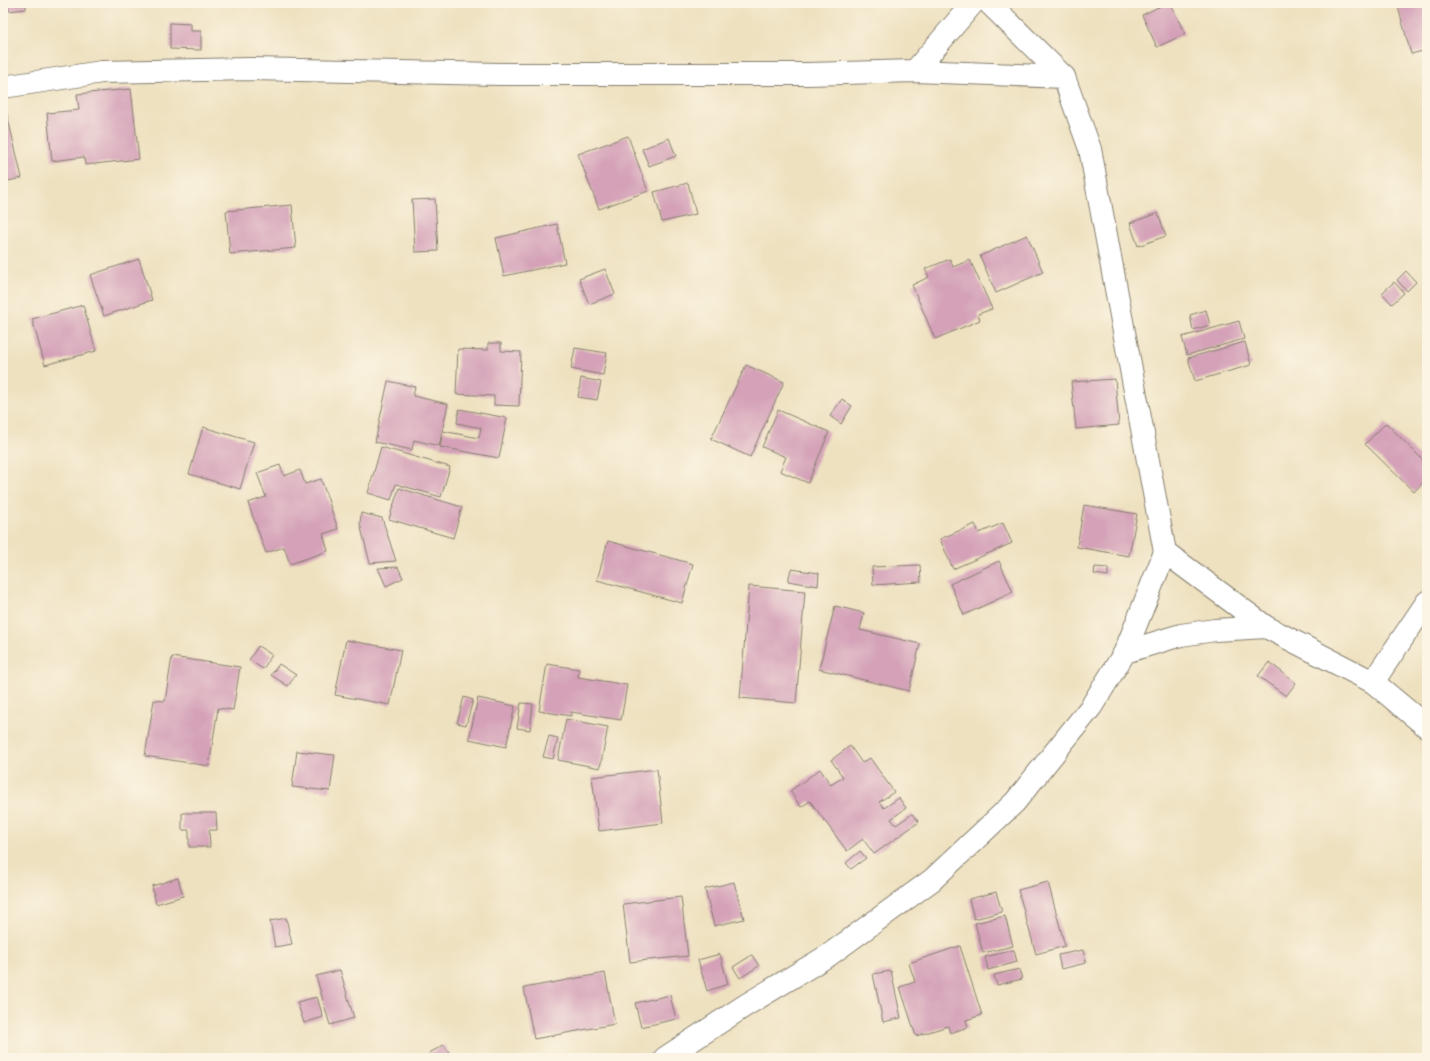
<svg xmlns="http://www.w3.org/2000/svg" width="1430" height="1061" font-family="Pangolin,sans-serif">
  <style>
    .building { fill: #d4a1b8 }
    .lines { fill: none; stroke-linecap: round; stroke-linejoin: round }
    .minor-casing { stroke: #857e6e; stroke-width: 24 }
    .minor { stroke: #fff; stroke-width: 22 }
  </style>
  <rect width="100%" height="100%" fill="#fcf5e5"/>
  <filter id="ink" filterUnits="userSpaceOnUse"><feTurbulence type="fractalNoise" baseFrequency=".025" numOctaves="2"/><feDisplacementMap in="SourceGraphic" scale="8" xChannelSelector="R" yChannelSelector="G"/><feConvolveMatrix kernelMatrix="1 2 1 2 8 2 1 2 1" color-interpolation-filters="sRGB"/></filter>
  <filter id="wash" filterUnits="userSpaceOnUse"><feTurbulence type="fractalNoise" baseFrequency=".012" numOctaves="4" result="noise"/><feDisplacementMap in="SourceGraphic" scale="16" xChannelSelector="R" yChannelSelector="G"/><feGaussianBlur stdDeviation="0.9" result="paint"/><feColorMatrix in="noise" values="0 0 0 0 0 0 0 0 0 0 0 0 0 0 0 0 0 1.4 0 .05"/><feComposite in="paint" operator="in"/></filter>
  <g filter="url(#wash)">
    <rect width="100%" height="100%" fill="#eee1c0"/>
    <g id="blocks">
      <g class="building">
        <polygon points="8,3 26,3 26,9 9,11"/>
        <polygon points="1167,3 1170,3 1185,34 1157,47 1142,15"/>
        <polygon points="1397,3 1427,3 1427,50 1411,54"/>
        <polygon points="170,23 191,24 191,31 201,31 201,50 170,49"/>
        <polygon points="3,50 8,65 3,66"/>
        <polygon points="131,89 139,159 85,165 84,157 52,161 47,113 79,110 77,94"/>
        <polygon points="6,110 22,178 3,182 3,111"/>
        <polygon points="628,136 648,191 599,209 578,154"/>
        <polygon points="669,138 676,156 649,166 642,149"/>
        <polygon points="688,183 696,214 662,222 654,192"/>
        <polygon points="435,199 438,251 415,252 412,200"/>
        <polygon points="292,205 296,248 230,254 226,211"/>
        <polygon points="1158,213 1166,236 1138,246 1130,223"/>
        <polygon points="557,224 565,263 504,276 496,238"/>
        <polygon points="1027,235 1043,272 996,293 980,256"/>
        <polygon points="139,259 152,300 104,316 90,275"/>
        <polygon points="950,259 953,267 970,260 992,309 978,314 980,320 935,339 912,285 929,277 925,269"/>
        <polygon points="605,269 615,294 589,304 579,279"/>
        <polygon points="1406,271 1416,282 1407,291 1397,280"/>
        <polygon points="1394,282 1404,293 1392,304 1382,293"/>
        <polygon points="83,305 96,351 45,365 32,319"/>
        <polygon points="1206,310 1210,325 1193,330 1190,315"/>
        <polygon points="1239,321 1244,339 1187,355 1182,337"/>
        <polygon points="1245,342 1251,365 1195,381 1188,358"/>
        <polygon points="488,343 501,343 501,351 521,352 519,406 494,405 494,396 456,394 458,349 488,350"/>
        <polygon points="575,348 607,353 603,375 571,369"/>
        <polygon points="746,365 784,382 750,457 711,439"/>
        <polygon points="581,378 601,382 597,400 578,397"/>
        <polygon points="1115,379 1119,425 1076,429 1071,382"/>
        <polygon points="388,381 415,387 413,396 448,404 439,446 414,440 412,450 375,442"/>
        <polygon points="842,399 852,406 841,424 830,416"/>
        <polygon points="459,409 507,418 499,458 440,447 443,431 479,438 481,428 457,423"/>
        <polygon points="778,410 829,432 808,483 780,471 786,457 762,447"/>
        <polygon points="1386,423 1427,464 1427,478 1414,492 1365,444"/>
        <polygon points="203,427 254,442 240,489 189,474"/>
        <polygon points="381,447 450,467 441,497 396,484 391,500 368,493"/>
        <polygon points="280,465 284,476 300,470 305,484 321,479 338,529 323,534 328,551 290,564 284,547 266,553 248,503 266,497 257,473"/>
        <polygon points="399,488 462,507 453,538 389,519"/>
        <polygon points="1084,505 1137,514 1129,556 1077,547"/>
        <polygon points="361,513 382,518 396,561 370,563 360,524"/>
        <polygon points="1003,523 1012,543 953,569 940,539 975,524 979,533"/>
        <polygon points="608,541 693,564 682,603 597,580"/>
        <polygon points="999,561 1013,592 964,615 950,584"/>
        <polygon points="920,565 921,582 873,585 872,567"/>
        <polygon points="398,567 403,578 386,586 378,568"/>
        <polygon points="1095,567 1108,568 1108,576 1094,574"/>
        <polygon points="791,569 819,573 818,586 788,581"/>
        <polygon points="749,586 805,591 796,703 740,698"/>
        <polygon points="835,606 864,613 860,630 920,644 909,691 819,669"/>
        <polygon points="346,640 401,650 390,705 335,695"/>
        <polygon points="258,646 272,655 263,669 249,660"/>
        <polygon points="172,657 240,667 233,710 218,708 209,766 145,756 154,700 165,701"/>
        <polygon points="1269,662 1296,683 1286,696 1258,676"/>
        <polygon points="279,664 296,675 288,686 271,675"/>
        <polygon points="547,664 579,669 578,677 627,685 621,720 571,712 571,716 539,711"/>
        <polygon points="464,697 473,700 466,725 457,723"/>
        <polygon points="478,698 515,706 506,747 469,739"/>
        <polygon points="521,703 533,704 530,730 517,728"/>
        <polygon points="566,719 608,727 600,768 558,760"/>
        <polygon points="549,736 558,738 553,759 543,757"/>
        <polygon points="850,746 862,763 870,758 894,792 879,802 884,808 899,798 906,808 891,819 896,825 912,814 919,822 874,854 863,839 847,851 810,801 801,807 790,791 820,769 831,785 843,777 831,760"/>
        <polygon points="297,751 335,755 330,791 292,787"/>
        <polygon points="657,769 663,823 599,831 592,777"/>
        <polygon points="182,813 216,813 217,830 209,830 210,847 189,847 189,830 182,830"/>
        <polygon points="860,851 866,858 851,869 846,863"/>
        <polygon points="178,878 183,896 156,904 152,886"/>
        <polygon points="734,882 744,919 714,926 705,889"/>
        <polygon points="1048,882 1065,946 1036,954 1018,890"/>
        <polygon points="996,892 1002,912 974,919 969,899"/>
        <polygon points="681,897 688,956 630,962 623,904"/>
        <polygon points="1005,916 1013,946 983,953 975,923"/>
        <polygon points="286,918 292,944 275,947 270,921"/>
        <polygon points="960,946 982,1015 966,1020 968,1027 950,1033 948,1026 916,1036 900,987 915,982 909,963"/>
        <polygon points="1014,950 1017,962 988,970 985,957"/>
        <polygon points="1083,950 1086,963 1061,969 1058,955"/>
        <polygon points="720,954 728,984 707,991 698,960"/>
        <polygon points="752,955 759,966 740,978 733,967"/>
        <polygon points="1019,969 1022,979 997,985 994,975"/>
        <polygon points="340,970 354,1018 330,1025 316,976"/>
        <polygon points="891,971 901,1018 883,1022 873,974"/>
        <polygon points="605,973 615,1024 534,1039 524,988"/>
        <polygon points="670,995 676,1019 641,1027 635,1003"/>
        <polygon points="317,997 323,1017 304,1023 297,1002"/>
        <polygon points="444,1045 450,1054 444,1058 432,1058 429,1053"/>
      </g>
    </g>
  </g>
  <g filter="url(#ink)">
    <use href="#blocks" fill-opacity="0" stroke="#857e6e" stroke-width="1"/>
    <g class="lines">
      <g class="minor-casing">
        <g id="minor">
          <polyline points="915,71 973,3"/>
          <polyline points="3,87 102,72 250,69 500,74 808,74 915,71 1064,77"/>
          <polyline points="1165,552 1266,627 1373,682 1427,727"/>
          <polyline points="1125,652 1181,635 1215,630 1266,627"/>
          <polyline points="1373,682 1427,602"/>
          <polyline points="665,1058 746,1005 829,955 932,880 1015,802 1091,707 1125,652 1165,552 1090,149 1064,77 989,3"/>
        </g>
      </g>
      <use href="#minor" class="minor"/>
    </g>
  </g>
  <rect width="1430" height="1061" fill="none" stroke="#fcf5e5" stroke-width="16"/>
</svg>
